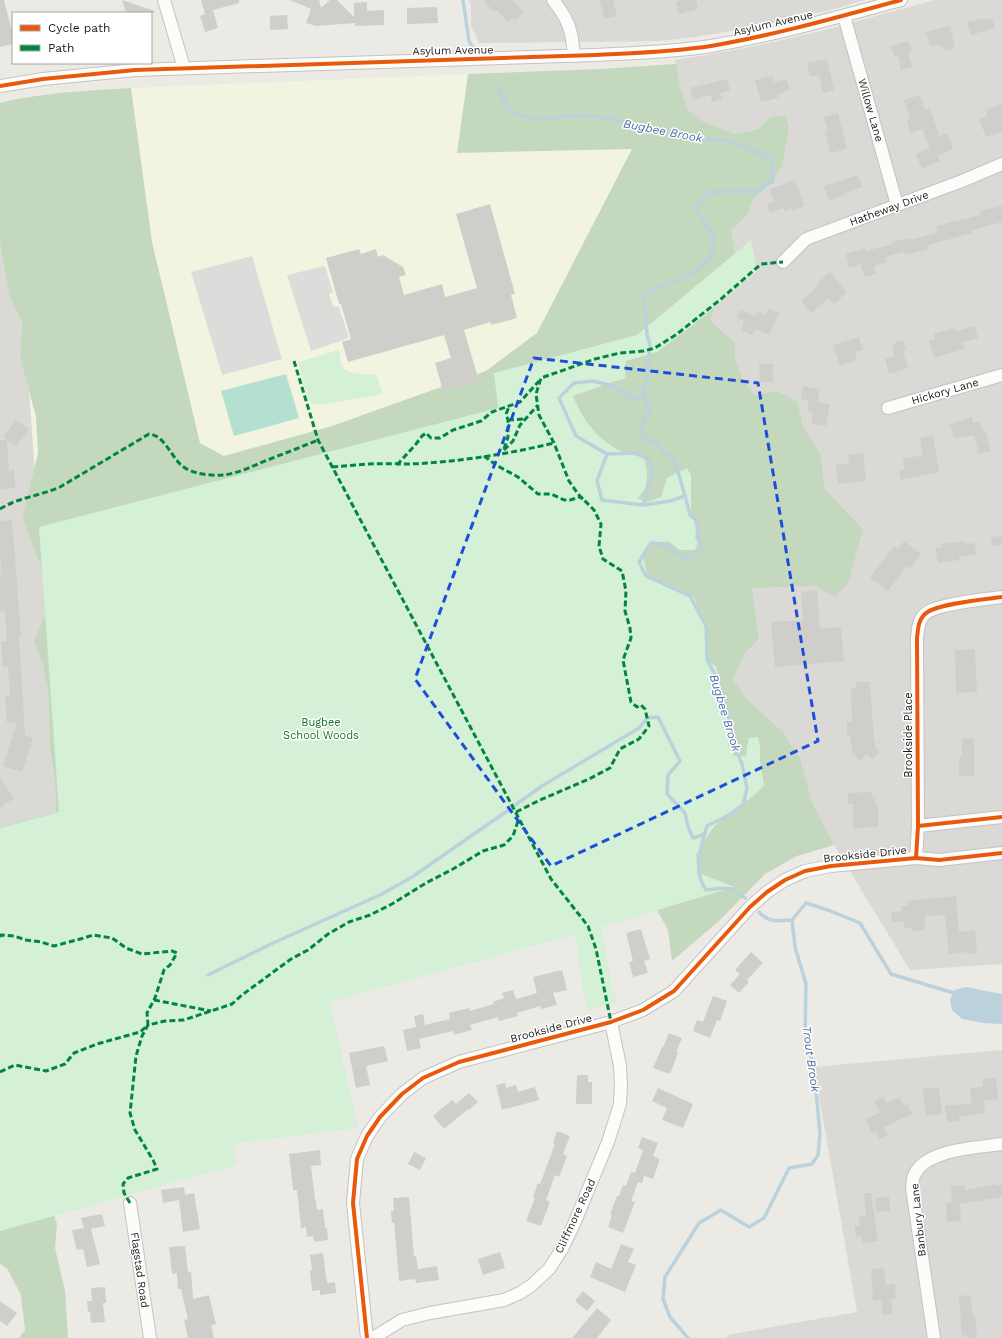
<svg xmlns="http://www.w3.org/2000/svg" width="1002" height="1338" font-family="'Work Sans',sans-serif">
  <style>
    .residential { fill: #dad9d6 }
    .education { fill: #f3f4e0 }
    .forest { fill: #c3d8bc }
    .park { fill: #d4f0d7 }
    .pitch { fill: #b3e0d1 }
    .parking { fill: #dddcda }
    .water { fill: #bbd2dc }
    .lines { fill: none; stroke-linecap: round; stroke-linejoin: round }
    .stream { stroke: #bbd2dc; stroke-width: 3.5 }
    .building { fill: #d0ceca }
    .minor-casing { stroke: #c3c3c1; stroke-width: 14 }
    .minor { stroke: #fcfcfb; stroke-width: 12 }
    .quiet { stroke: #00873e; stroke-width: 3; stroke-dasharray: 6 3; stroke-linecap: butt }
    .cycleway-casing { stroke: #fff; stroke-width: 6 }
    .cycleway { stroke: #e8590c; stroke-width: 4 }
    .marked { fill: none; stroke: #1d4ed8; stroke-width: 3; stroke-dasharray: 8 5; stroke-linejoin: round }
    .labels { text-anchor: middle; stroke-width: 3; stroke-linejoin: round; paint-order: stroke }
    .street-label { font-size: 11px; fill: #1c1c1c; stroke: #fff }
    .park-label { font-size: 11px; fill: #137225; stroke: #fff }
    .water-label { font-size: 12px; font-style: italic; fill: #5071a5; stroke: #fff }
  </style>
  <rect width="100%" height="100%" fill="#ebeae5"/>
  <g class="residential">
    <polygon points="468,0 865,0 826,11 761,26 696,37 659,41 479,43 471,26 471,5"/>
    <polygon points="935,0 1002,0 1002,964 910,970 834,845 812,802 800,758 783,732 745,697 733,679 745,653 759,639 752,588 817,586 849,582 863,529 825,489 821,455 804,428 797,401 777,391 755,395 742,379 735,356 735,343 711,321 717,293 736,254 731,230 747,216 754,198 766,188 770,117 758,129 735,134 700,120 688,110 680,86 675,60 707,55 765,44 821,31"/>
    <polygon points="0,243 9,295 22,322 20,357 36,417 38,453 33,479 30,539 46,580 50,602 34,641 43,666 48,689 50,750 55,780 56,812 0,827"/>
    <polygon points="1002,1050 1002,1338 727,1338 727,1335 857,1312 814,1067"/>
  </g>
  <polygon class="education" points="672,65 640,322 39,527 8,102 38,95 131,90 131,88 468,74 467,76 625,69"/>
  <path class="forest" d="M676,64L680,86L688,110L700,120L735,134L758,129L770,117L786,116L789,128L782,166L766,188L754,198L747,216L731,230L736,254L717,293L711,321L735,343V356L742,379L755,395L777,391L797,401L804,428L821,455L825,489L863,529L849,582L835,597L817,586L752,588L759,639L745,653L733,679L745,697L783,732L800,758L812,802L834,845L797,856L765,874L719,921L672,961L668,930L656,908L319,998L224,1136L52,1210L57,1224L55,1248L65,1291L68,1338H19L25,1330L21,1295L8,1270L0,1263V827L56,812L55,780L50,750L48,689L43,666L34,641L50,602L46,580L30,539L23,516L38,453L36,417L20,357L22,322L9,295L0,243V103C43,92 87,91 131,88L152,242L200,443L224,456L332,426L486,371L537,333L632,149L457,153L468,74L602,69Z"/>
  <g class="park">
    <path d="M751,240L757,271L692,326L657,352L626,361L625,378L573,396C582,419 599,442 623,452C629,455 637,456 644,457L647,471L646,486L638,499L648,502L661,497L667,478L687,468L691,475V512L699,539L695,550H680L668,541L653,544L643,557L648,577L667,587L694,597L704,623L706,661L716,666L721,692L729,723L728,745L734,756H746L747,747L749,738L758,737L760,747V760L764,785C752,800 736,807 722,819C711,828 703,843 696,855L699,873L734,887L602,927L613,993L620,1001L588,1010L580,974L576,934L330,1002L358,1128L235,1143L236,1165L0,1231V828L59,812L39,527L498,408L494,373L637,335Z"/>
    <path d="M339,350C340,355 340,362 342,366C349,376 366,374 376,374L383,394L325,404C321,404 316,405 312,403C305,398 301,371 298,362Z"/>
  </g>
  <polygon class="pitch" points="286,374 299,418 234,436 221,391"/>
  <g class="parking">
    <polygon points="252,256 282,359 222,375 191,272"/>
    <polygon points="325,266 333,292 329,294 333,306 339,307 349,338 311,351 287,275"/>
  </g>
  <polygon class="water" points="966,987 1002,994 1002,1024 983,1023 962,1019 952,1010 950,1000 954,990"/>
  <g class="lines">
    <g class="stream">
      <polyline points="463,0 469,41 474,50"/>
      <path d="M497,85C500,91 502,98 506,104C523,126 549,118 572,116C580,115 589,116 597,116L689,138L727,141L772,158L773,181L755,191L709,192L695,208L713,234L712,257L691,274L644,294L647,335L650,345L648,369L643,396L633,398L613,386L593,381L574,383L559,398L576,436L607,454L597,481L602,500L643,505L670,501L685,496L690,515L698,522L697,537L702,547L695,554L685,558L664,544L651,543L639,562L646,576L690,596L707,628V660L717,678L727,710L735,747L742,764L747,788L743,805L729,815L707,826C701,847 692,871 706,890C724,888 731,885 745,898"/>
      <path d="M643,396C654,414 648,411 642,426C641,429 641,433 640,436L655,443L664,453L670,455L675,461L685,496"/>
      <polyline points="607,454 635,453 650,460 652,475 643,505"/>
      <polyline points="515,805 542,786 639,728 647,718 658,717 680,761 668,775 667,794 685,813 688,827 693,838 705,834"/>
      <path d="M759,912C769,923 778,921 792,920"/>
      <polyline points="208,975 271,944 382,894 412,877 510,809"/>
      <polyline points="688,1338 670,1317 663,1299 665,1277 699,1223 721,1210 749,1227 764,1218 789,1168 812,1164 818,1155 820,1134 814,1067 805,1036 806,984 795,947 792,920 806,903 828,910 860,923 891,974 957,994"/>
    </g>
  </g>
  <g class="building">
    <polygon points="0,0 4,0 11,28 13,28 13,44 0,47"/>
    <polygon points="122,0 155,11 154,13 126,13"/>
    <polygon points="201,0 239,0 239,3 213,10 218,28 205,32 200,16 205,14"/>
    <polygon points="290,0 319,0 321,8 330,0 337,0 354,17 354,3 367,2 367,11 384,10 384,25 355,26 355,23 316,26 306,23 311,9"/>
    <polygon points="483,0 513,0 524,13 515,21 513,18 508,23 497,10 494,12"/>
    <polygon points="600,0 613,0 617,16 604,19"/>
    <polygon points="682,0 696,0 698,9 679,14 676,2"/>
    <polygon points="437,7 438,23 407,24 407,8"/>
    <polygon points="287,15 288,29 270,30 270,16"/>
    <polygon points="985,18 986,20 992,18 995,28 971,35 967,22"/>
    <polygon points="950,26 955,48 945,51 943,46 940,47 939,44 930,46 926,32"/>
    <polygon points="908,41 912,52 908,53 912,67 901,70 898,56 894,57 891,46"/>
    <polygon points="827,59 834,90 823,93 819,75 810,77 807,63"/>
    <polygon points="772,76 774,82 787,79 790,90 777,94 778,98 761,102 755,80"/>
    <polygon points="727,79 730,90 720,93 722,99 712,102 711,95 693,100 690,88"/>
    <polygon points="920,95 925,110 930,108 939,136 947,133 953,149 938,156 940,161 922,169 916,154 930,148 922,129 910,133 907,120 910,119 904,100"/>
    <polygon points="1002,104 1002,132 986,137 979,119 987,116 985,110"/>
    <polygon points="838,113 847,149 830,153 825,131 828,131 824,117"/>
    <polygon points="858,175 862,187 846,193 847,194 829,201 824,186"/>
    <polygon points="795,180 804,206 792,211 791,208 784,211 783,208 770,213 767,204 774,201 770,189"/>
    <polygon points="490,204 515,294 511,295 517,318 491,325 490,322 464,330 479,381 443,391 435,363 451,358 444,335 348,362 342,342 351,339 341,304 339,304 326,258 359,249 361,254 376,249 378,257 383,255 403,267 406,275 399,277 404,295 442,284 445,297 477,288 456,214"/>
    <polygon points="1002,206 1002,222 972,230 972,233 928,245 929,249 905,255 904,252 885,257 887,262 874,266 876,274 865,277 861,264 849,268 846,254 866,248 866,251 892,244 891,242 909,238 910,240 938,233 936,226 981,215 980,211"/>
    <polygon points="830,272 847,292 834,304 829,298 811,313 801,301 818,286 816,284"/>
    <polygon points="768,309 779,313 769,335 755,329 752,335 741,330 744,321 737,318 740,310 755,316 757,311 765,315"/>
    <polygon points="975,326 978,338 963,342 964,349 934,358 929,341 935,339 934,334 955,328 955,331"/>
    <polygon points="859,337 863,350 855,352 857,360 840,366 833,345"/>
    <polygon points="903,340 906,350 903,351 908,368 889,374 885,359 895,356 892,344"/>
    <polygon points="759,364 773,364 773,382 760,382"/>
    <polygon points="803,386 820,389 817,402 830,404 826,426 811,424 813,412 807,411 809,400 814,401 801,399"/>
    <polygon points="972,417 973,423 980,421 982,429 984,428 991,451 979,454 974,435 963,438 962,436 954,438 950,424"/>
    <polygon points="16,420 29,429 16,446 7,440 9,470 14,470 15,488 0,489 0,440 6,440 3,437"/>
    <polygon points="933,435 939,472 901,480 899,470 904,469 903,459 923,455 920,438"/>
    <polygon points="863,453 866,481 838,484 836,465 849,463 848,455"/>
    <polygon points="12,520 21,636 19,636 25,735 33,738 22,772 3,766 17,722 7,723 5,695 10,695 8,667 3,667 1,642 7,641 5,611 0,612 0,574 2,574 0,557 0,521"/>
    <polygon points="1002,536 1002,545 992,546 991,537"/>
    <polygon points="904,541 921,554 910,568 907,566 888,591 870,578 894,546 898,549"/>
    <polygon points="964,541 965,544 975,543 976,554 959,557 959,560 938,563 935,548 942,547 941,544"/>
    <polygon points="817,590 820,629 841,627 844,661 775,667 771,622 803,620 801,592"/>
    <polygon points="975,649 977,692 956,693 955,650"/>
    <polygon points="856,682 870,682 874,741 876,744 875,747 880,752 872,759 866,754 860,761 851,752 853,749 851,744 850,735 847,735 847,722 852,722 851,689 856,688"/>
    <polygon points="962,738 974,738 974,776 959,776 959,757 962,757"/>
    <polygon points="0,778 14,798 0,808"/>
    <polygon points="871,792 872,797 875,797 876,806 878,806 878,827 853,828 853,804 848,804 848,793"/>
    <polygon points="956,896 959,932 975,930 977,953 967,954 967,952 949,954 945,915 925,916 925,930 912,931 912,928 904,928 904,921 892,922 891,912 902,911 902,906 907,906 907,901"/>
    <polygon points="641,929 650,959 644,961 648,973 633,977 629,962 633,961 626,933"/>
    <polygon points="751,952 763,963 747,980 749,982 739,993 730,985 740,974 735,970"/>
    <polygon points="562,970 567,990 553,993 557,1005 541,1009 540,1006 517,1013 518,1016 499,1021 498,1017 470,1025 472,1030 454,1035 453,1031 419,1039 421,1048 407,1051 403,1030 416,1027 414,1016 423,1014 425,1025 450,1019 449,1013 469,1008 470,1011 494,1004 493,1002 504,998 502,993 513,990 516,999 537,993 533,977"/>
    <polygon points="713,996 727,1001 720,1021 717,1020 710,1038 693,1031 697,1020 703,1022"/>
    <polygon points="669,1033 682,1038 676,1052 678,1053 670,1074 653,1068 662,1047 663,1047"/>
    <polygon points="384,1046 388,1061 366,1066 370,1085 356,1088 349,1053"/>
    <polygon points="577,1075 588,1075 588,1082 592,1082 592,1104 576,1104"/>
    <polygon points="996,1077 998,1099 984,1101 985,1113 959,1117 959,1121 947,1122 945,1106 972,1103 970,1088 983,1087 982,1079"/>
    <polygon points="505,1083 506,1088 516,1085 518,1092 535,1087 539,1100 502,1110 496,1085"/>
    <polygon points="939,1087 942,1114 926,1116 923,1089"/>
    <polygon points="658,1088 693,1104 683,1128 662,1120 667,1108 652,1101"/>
    <polygon points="469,1093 478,1102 469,1110 468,1109 444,1129 433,1116 452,1100 456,1104"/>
    <polygon points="883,1097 886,1104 899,1097 903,1106 907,1104 912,1114 884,1127 888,1135 879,1139 876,1132 872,1133 866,1119 880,1113 874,1101"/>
    <polygon points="557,1131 570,1136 563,1154 567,1156 559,1177 555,1175 546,1200 550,1202 541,1226 526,1221 535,1198 533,1197 538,1183 540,1184 555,1144 553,1143"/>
    <polygon points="642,1137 658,1143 653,1156 660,1159 653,1179 644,1176 642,1183 638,1182 631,1201 635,1202 623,1233 608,1227 612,1215 610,1214 617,1196 619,1196 623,1185 626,1186 631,1172 635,1173 643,1150 638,1148"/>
    <polygon points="320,1150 321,1165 311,1166 315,1200 316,1200 317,1210 323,1209 325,1228 327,1228 328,1240 314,1242 313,1236 307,1237 306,1227 301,1228 297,1190 293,1190 289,1154"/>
    <polygon points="414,1152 426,1158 420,1170 408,1164"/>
    <polygon points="996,1184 997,1186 1002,1185 1002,1197 960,1204 961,1221 947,1222 946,1203 952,1202 951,1186 965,1185 965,1190"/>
    <polygon points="184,1187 185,1195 194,1193 200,1229 183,1232 179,1200 163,1203 161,1190"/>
    <polygon points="864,1193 871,1193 878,1241 863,1243 861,1236 856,1237 854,1226 860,1225 859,1217 866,1216"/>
    <polygon points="409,1197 414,1256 416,1256 418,1269 437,1266 439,1280 416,1283 415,1279 399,1281 394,1222 392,1223 391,1211 394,1211 393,1198"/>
    <polygon points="889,1197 890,1211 876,1212 875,1198"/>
    <polygon points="102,1214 105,1226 91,1229 100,1264 87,1267 83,1249 77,1250 72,1230 84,1228 81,1218"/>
    <polygon points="621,1244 634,1249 628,1262 636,1265 625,1292 590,1277 596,1262 611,1269"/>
    <polygon points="185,1246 188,1272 191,1272 193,1299 209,1295 216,1324 211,1326 214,1338 188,1338 184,1320 188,1319 181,1289 178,1289 177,1273 172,1274 169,1247"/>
    <polygon points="500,1252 505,1268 483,1275 478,1259"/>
    <polygon points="323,1253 327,1283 335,1282 336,1293 320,1295 320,1290 312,1291 310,1271 312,1270 310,1255"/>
    <polygon points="884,1268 886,1285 895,1284 896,1299 891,1299 893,1314 883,1315 881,1300 873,1301 871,1269"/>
    <polygon points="105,1287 106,1303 103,1303 105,1322 91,1323 90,1312 88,1312 87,1301 92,1301 91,1288"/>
    <polygon points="583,1291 595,1301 587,1311 575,1301"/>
    <polygon points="971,1295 972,1315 975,1315 977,1333 975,1335 976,1338 967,1338 966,1335 962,1335 959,1296"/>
    <polygon points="0,1301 17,1313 7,1326 0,1321"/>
    <polygon points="597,1308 611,1320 597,1338 572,1338"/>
  </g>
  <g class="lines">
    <g class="minor-casing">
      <g id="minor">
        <polyline points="164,0 184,68"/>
        <path d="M553,0C569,20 572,31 574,56"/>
        <polyline points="844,16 897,205"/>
        <path d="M0,86L43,79L135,70L596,55C634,53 673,52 711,46C775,35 838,17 901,0"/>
        <polyline points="783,262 806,239 962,181 1002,164"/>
        <polyline points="888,408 1002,375"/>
        <polyline points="918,826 1002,817"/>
        <path d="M916,858L918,826L917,638C918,630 918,621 924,615C932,604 987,599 1002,597"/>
        <polyline points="130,1203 150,1338"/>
        <polyline points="367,1338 353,1203 357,1159 367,1136 380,1117 402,1094 423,1078 459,1062 611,1022 643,1010 674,991 750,907 767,892 785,880 805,871 831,866 916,858 939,860 1002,853"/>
        <polyline points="373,1338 402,1320 430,1313 504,1300 520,1293 532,1285 549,1269 562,1249 574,1224 608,1142 620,1104 621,1085 620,1066 611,1022"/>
        <path d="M934,1338L912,1188C913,1185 912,1179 914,1176C924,1149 977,1148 1002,1144"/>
      </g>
    </g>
    <use href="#minor" class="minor"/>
    <g class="quiet">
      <polyline points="294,361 318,440 551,879 588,926 596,949 611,1022"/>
      <polyline points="508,420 525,419"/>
      <polyline points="504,449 508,437 508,420 506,414 509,407"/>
      <polyline points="504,450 513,441 520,425 538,405"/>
      <polyline points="484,456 496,465 518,477 538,494 551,494 564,500 570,500 580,497 583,499"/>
      <polyline points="397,465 416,444 422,436 426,433 431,438 440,438 453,430 481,421 492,412 520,402 539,381"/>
      <path d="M332,467C345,466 357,465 369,464C388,463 408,465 427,463C470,460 512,453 554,443"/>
      <path d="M0,509C19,497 40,496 60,487L149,434C164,435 171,456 181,465C191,474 210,476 223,475C235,474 249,468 260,463C280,455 299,448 318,440"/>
      <polyline points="516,812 540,800 589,779 610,768 620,749 639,739 649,726 645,709 641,705 637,707 631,702 623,660 631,638 630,628 625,611 626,591 622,571 603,559 599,546 601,524 594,510 578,494 569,481 554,443 539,415 536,394 541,378 595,359 620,353 644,351 655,348 677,334 721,299 761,264 783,262"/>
      <polyline points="0,937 1,935 14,936 26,940 41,942 54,946 84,938 93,935 112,938 126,948 142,954 172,951 177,953 170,965 164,970 155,998 147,1013 148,1025 140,1032 97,1044 74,1053 65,1064 46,1071 15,1065 0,1072"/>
      <polyline points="154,1000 211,1011"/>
      <polyline points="130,1203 124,1193 123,1184 128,1178 157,1169 153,1160 135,1130 130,1113 136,1056 142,1036 148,1025 165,1021 184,1020 232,1004 242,995 291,959 308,950 328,934 349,922 370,915 392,904 426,883 453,869 483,851 504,845 513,836 519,818"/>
    </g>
    <g class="cycleway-casing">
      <g id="cycleway">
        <path d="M0,86L43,79L135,70L596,55C634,53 673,52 711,46C775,35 838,17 901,0"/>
        <polyline points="918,826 1002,817"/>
        <path d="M916,858L918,826L917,638C918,630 918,621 924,615C932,604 987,599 1002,597"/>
        <polyline points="367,1338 353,1203 357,1159 367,1136 380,1117 402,1094 423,1078 459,1062 611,1022 643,1010 674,991 750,907 767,892 785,880 805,871 831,866 916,858 939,860 1002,853"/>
      </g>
    </g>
    <use href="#cycleway" class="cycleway"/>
  </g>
  <path class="marked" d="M534,358L758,383L818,741L551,866L415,679Z"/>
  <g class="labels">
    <g class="street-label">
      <text transform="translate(773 23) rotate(-13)" y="4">Asylum Avenue</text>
      <text transform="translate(453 50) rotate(-1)" y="4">Asylum Avenue</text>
      <text transform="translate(871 110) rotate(74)" y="4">Willow Lane</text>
      <text transform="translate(889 208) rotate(-20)" y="4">Hatheway Drive</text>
      <text transform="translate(945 391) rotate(-16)" y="4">Hickory Lane</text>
      <text transform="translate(908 735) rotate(-90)" y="4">Brookside Place</text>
      <text transform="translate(865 854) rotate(-6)" y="4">Brookside Drive</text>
      <text transform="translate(551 1028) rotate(-15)" y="4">Brookside Drive</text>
      <text transform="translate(575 1216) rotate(-65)" y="4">Cliffmore Road</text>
      <text transform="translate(918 1220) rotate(-96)" y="4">Banbury Lane</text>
      <text transform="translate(140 1270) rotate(82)" y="4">Flagstad Road</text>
    </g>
    <g class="park-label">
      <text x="321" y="726">Bugbee<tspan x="321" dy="13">School Woods</tspan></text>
    </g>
    <g class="water-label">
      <text transform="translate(663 131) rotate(11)" y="4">Bugbee Brook</text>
      <text transform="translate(725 713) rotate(73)" y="4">Bugbee Brook</text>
      <text transform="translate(811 1059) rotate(82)" y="4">Trout Brook</text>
    </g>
  </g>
  <rect x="12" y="12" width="140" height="52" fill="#ffffff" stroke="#a4a4a4"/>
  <rect x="20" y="25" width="20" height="6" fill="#e8590c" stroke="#a4a4a4"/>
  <text x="48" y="32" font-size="12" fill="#1c1c1c">Cycle path</text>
  <rect x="20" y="45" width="20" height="6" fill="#00873e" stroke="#a4a4a4"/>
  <text x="48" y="52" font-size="12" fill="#1c1c1c">Path</text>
</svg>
